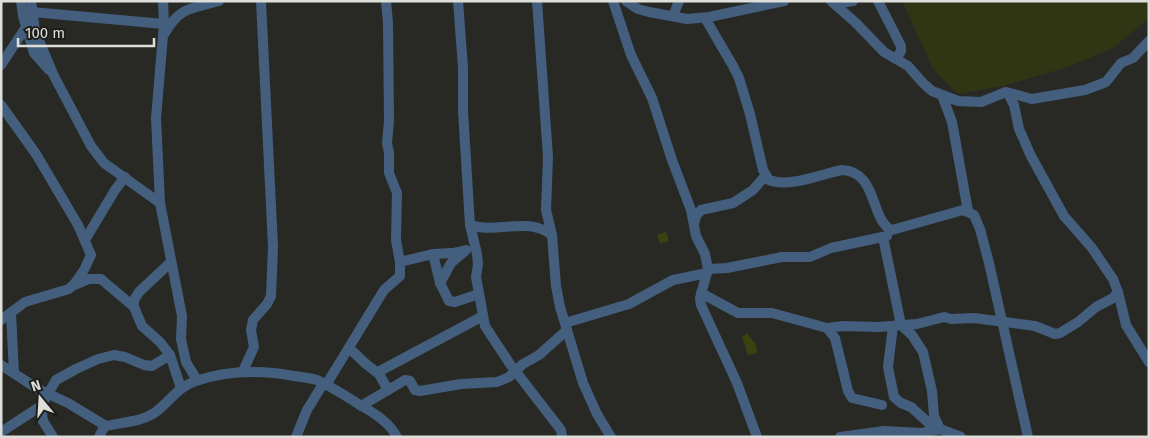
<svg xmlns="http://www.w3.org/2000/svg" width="1150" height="438" font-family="'Fira Sans',sans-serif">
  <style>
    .green { fill: #303613 }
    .building { fill: #3a430f }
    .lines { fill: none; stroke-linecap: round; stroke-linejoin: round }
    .minor { stroke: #445f7e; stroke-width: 10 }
  </style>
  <rect width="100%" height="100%" fill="#282924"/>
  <polygon class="green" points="902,1 1149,1 1149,18 1113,48 1068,67 1003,86 958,94 933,69"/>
  <g class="building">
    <polygon points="666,232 669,241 660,244 657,235"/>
    <polygon points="747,333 756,345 757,353 748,355 742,337"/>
  </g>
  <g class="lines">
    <g class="minor">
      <polyline points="21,1 23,16 34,53 49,70"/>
      <polyline points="31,1 35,31 53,74 91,146 104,163 160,203"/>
      <polyline points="163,1 164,24 156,118 160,203 182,316 181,339 186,362 197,380"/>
      <polyline points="458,1 463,68 463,111 470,225 477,254 478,264 476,277 485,326 510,364 561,430 562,437"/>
      <polyline points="537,1 548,157 546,210 552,235 556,286 560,307 583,383 597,414 611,437"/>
      <polyline points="613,1 631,55 652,98 672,160 691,210 696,236 705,254 708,269 700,298 701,305 737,383 757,437"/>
      <polyline points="626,1 638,9 649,12 687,19 709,17 784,1"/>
      <polyline points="831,1 856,23 884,52 908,66 923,83 932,91 958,101 981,102 1006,92 1032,99 1085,90 1106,82 1121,63 1133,58 1149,41"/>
      <polyline points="878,1 901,46 901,51 896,59"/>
      <polyline points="835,4 853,1"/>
      <polyline points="32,12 164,24"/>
      <polyline points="673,16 679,1"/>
      <path d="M705,18L733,66L739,78L750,114L763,170L769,180C789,188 821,174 842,170C878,171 870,221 892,230L963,210L974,215L980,229L989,263L1028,437"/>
      <path d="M165,33C180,6 192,9 219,1"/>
      <polyline points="1,65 26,27"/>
      <polyline points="1008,93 1014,105 1019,129 1031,156 1064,216 1092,248 1113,279 1118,292 1126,325 1149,362"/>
      <polyline points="942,95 952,122 968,211"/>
      <polyline points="1,105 36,154 78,225 91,255 84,270 75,283 69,289 25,302 1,320"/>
      <path d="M470,225C497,234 528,216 552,235"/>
      <polyline points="694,225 696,216 701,210 733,203 753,190 766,175"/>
      <polyline points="85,240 115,190 125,177"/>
      <polyline points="433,254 440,283 449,301 455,302 479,294"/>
      <polyline points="171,262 139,292 134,300 134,307 142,326 160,342 170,355 181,388"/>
      <polyline points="400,262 433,254 453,253 466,250"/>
      <polyline points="708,269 727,268 782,257 810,257 831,248 887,236"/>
      <polyline points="440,283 451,263 464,252"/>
      <polyline points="75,285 89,279 101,279 134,307"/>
      <polyline points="701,293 738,313 772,313 827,328 843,326 878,327 917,324 944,317 951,319 974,318 1035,326 1055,334 1060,333 1078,322 1096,307 1113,298 1118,292"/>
      <polyline points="11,313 14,373"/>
      <polyline points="565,323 629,304 673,280 707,273"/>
      <polyline points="893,326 888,367 894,397 901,403 911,407 932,426 961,437"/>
      <polyline points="827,328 835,338 848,391 852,398 882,405"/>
      <polyline points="349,348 366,364 379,374 388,390"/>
      <polyline points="1,365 38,389 68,403 106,426"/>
      <polyline points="243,371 254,347 251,330 253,320 267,304 271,296 273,247 261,1"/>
      <polyline points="378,372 483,316"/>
      <polyline points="326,385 384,290 400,276 400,262 396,240 397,193 389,173 389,153 387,143 389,121 388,23 386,1"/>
      <polyline points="41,406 43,421 53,437"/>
      <polyline points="361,406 405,380 410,381 415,390 420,391 461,384 497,382 509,377 523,364 539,355 567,330"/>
      <polyline points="1,432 41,406 56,380 76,369 98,359 114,355 125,357 144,365 152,366 170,355"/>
      <path d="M99,437L103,429L106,426C123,422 143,422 157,411C170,401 179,386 196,381C228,370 261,370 294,376C302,377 310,378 317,380C332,387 346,396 360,405C374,413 389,422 397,437"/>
      <polyline points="296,437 307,410 323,384"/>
      <polyline points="840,437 884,431 922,433 940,429 934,416 932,391 923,352 912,335 901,325 883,237"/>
    </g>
  </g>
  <rect width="1150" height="438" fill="none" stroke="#dedfdb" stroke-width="5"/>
  <g transform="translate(40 398) rotate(342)" stroke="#1e1f1b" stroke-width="4" paint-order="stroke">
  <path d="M0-4L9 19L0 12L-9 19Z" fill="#dedfdb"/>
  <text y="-8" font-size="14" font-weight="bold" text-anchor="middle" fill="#dedfdb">N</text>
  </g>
  <path d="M18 38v8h136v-8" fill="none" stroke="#dedfdb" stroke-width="2.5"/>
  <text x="25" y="38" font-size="15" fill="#dedfdb" stroke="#1e1f1b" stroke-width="4" paint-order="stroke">100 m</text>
</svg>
